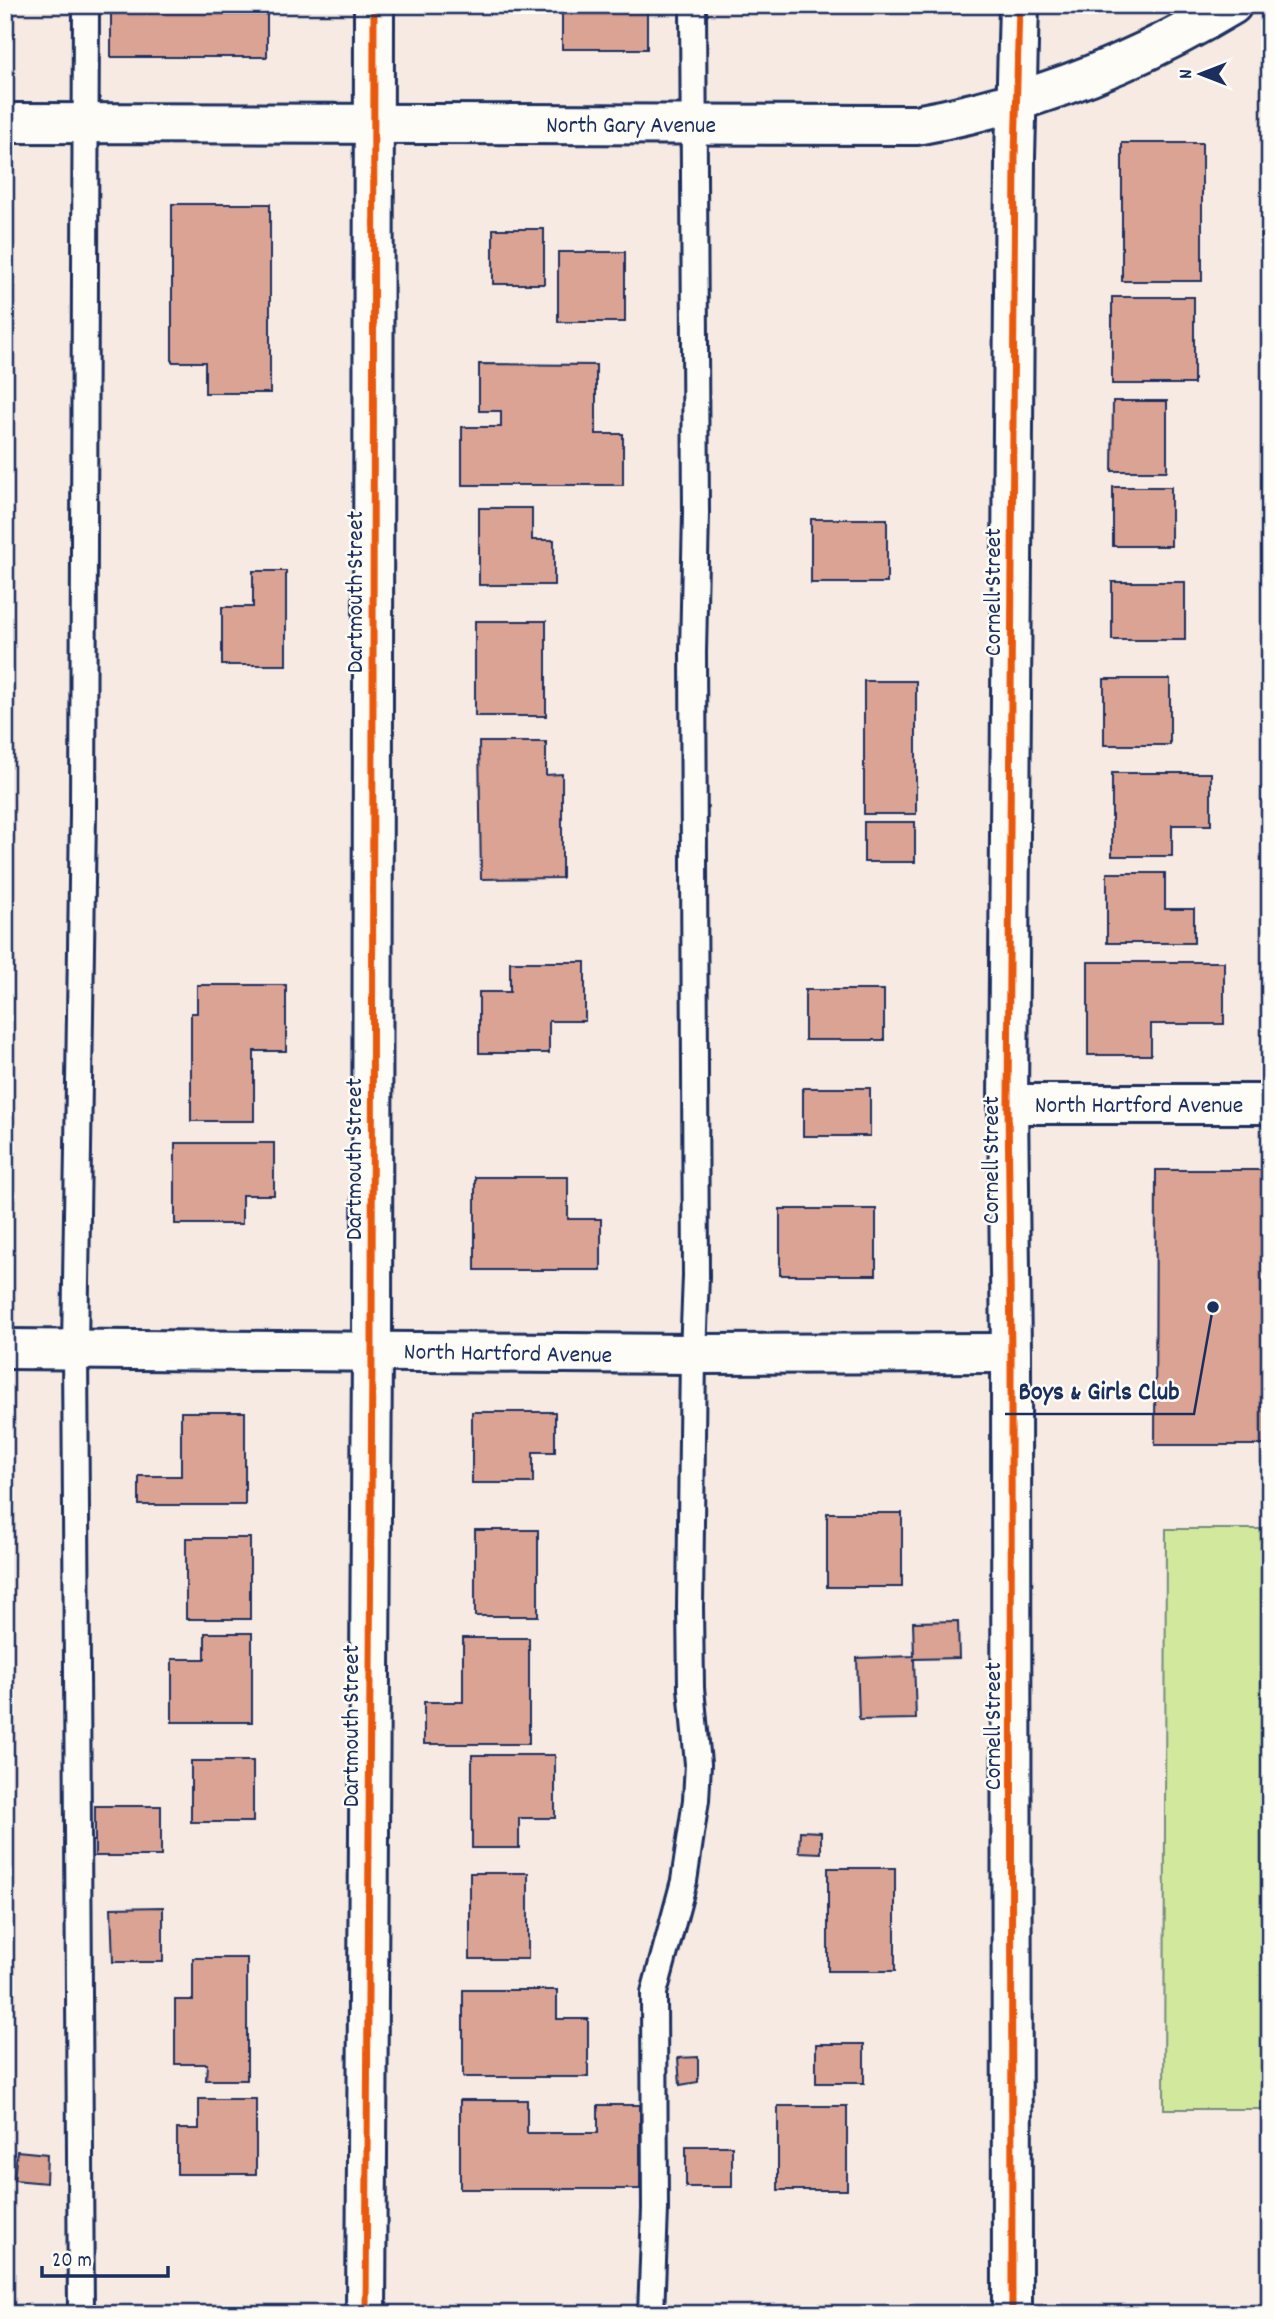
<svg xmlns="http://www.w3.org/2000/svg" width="1275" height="2319" font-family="Dekko,sans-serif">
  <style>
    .green { fill: #d2e89d; stroke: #768c7e; stroke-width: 2 }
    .building { fill: #daa393; stroke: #1b2f5e; stroke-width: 2 }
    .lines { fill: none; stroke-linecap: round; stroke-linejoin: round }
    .service-casing { stroke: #1b2f5e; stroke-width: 30 }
    .minor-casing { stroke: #1b2f5e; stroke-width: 44 }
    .service { stroke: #fdfcf7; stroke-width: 24 }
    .minor { stroke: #fdfcf7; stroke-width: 38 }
    .cycleway-casing { stroke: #fdfcf7; stroke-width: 11 }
    .cycleway { stroke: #e8590c; stroke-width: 7 }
    .labels { text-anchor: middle; stroke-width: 5; stroke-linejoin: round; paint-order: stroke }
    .street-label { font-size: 24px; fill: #1b2f5e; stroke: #fdfcf7 }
    .leader { fill: none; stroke: #1b2f5e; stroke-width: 2.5 }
    .callout-dot { fill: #1b2f5e; stroke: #fdfcf7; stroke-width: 2.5 }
    .callout-label { font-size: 26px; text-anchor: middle; font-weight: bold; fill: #1b2f5e; stroke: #fdfcf7; stroke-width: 5; stroke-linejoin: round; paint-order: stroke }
  </style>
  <rect width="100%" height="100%" fill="#f6eae3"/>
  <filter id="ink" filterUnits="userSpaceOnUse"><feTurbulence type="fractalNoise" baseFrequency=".0143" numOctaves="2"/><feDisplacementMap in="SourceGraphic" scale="14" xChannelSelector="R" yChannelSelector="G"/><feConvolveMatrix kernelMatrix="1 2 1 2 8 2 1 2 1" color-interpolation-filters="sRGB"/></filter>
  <g filter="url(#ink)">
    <polygon class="green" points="1166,1529 1270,1529 1270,2109 1164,2109"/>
    <g class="building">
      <rect x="111" y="5" width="156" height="52"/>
      <rect x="562" y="5" width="85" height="44"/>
      <rect x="783" y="5" width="74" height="5"/>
      <rect x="1122" y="143" width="80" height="138"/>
      <polygon points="172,204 270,204 270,393 205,393 205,362 172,362"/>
      <rect x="493" y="229" width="51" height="55"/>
      <rect x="558" y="252" width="67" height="70"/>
      <rect x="1112" y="297" width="82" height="87"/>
      <polygon points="479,364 596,365 596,434 623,434 623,485 462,485 462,427 501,427 501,411 479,411"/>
      <polygon points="1113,401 1167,401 1167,471 1112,471"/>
      <rect x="1113" y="487" width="58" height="59"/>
      <polygon points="479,508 532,508 532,540 554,540 554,585 479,585"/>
      <rect x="811" y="519" width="76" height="64"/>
      <polygon points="253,571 286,571 286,665 222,665 222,607 253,607"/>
      <rect x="1112" y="582" width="73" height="58"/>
      <rect x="475" y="621" width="71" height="95"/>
      <rect x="1104" y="679" width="66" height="66"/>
      <rect x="864" y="681" width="52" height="133"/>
      <polygon points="479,742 546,742 546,775 562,774 562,878 481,879"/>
      <polygon points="1112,773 1211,773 1211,825 1172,825 1172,856 1112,856"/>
      <rect x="864" y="822" width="51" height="40"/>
      <polygon points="1107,873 1165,873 1165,909 1194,909 1194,943 1107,943"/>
      <polygon points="510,962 585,962 585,1021 549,1021 549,1053 479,1053 479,992 510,992"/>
      <polygon points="1088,962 1224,962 1224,1024 1151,1024 1151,1055 1088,1055"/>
      <polygon points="197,985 286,985 286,1051 254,1051 254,1121 191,1121 191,1013 197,1013"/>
      <rect x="805" y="990" width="79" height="50"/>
      <rect x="803" y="1088" width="67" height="48"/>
      <polygon points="175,1143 274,1143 274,1195 242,1195 242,1224 175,1224"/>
      <polygon points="1156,1170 1270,1170 1270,1445 1155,1445"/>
      <polygon points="475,1177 568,1177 568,1219 601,1219 601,1270 475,1270"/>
      <rect x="780" y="1209" width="96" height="66"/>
      <polygon points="181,1412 245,1412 245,1505 139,1505 139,1476 181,1476"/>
      <polygon points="472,1412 555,1412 555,1452 533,1452 533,1483 472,1483"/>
      <rect x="827" y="1513" width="75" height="74"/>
      <rect x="475" y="1530" width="63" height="86"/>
      <rect x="186" y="1538" width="64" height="81"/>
      <polygon points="958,1621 959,1658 914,1659 916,1719 859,1720 857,1658 914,1656 913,1622"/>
      <polygon points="205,1633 252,1633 252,1722 172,1722 172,1659 205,1659"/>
      <polygon points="463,1638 529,1638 529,1744 424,1744 424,1702 463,1702"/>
      <polygon points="472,1755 555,1755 555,1818 519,1818 519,1848 472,1848"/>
      <rect x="191" y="1761" width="62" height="61"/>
      <rect x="95" y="1806" width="66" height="50"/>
      <polygon points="800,1831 821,1832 821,1853 799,1852"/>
      <rect x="828" y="1868" width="67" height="103"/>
      <rect x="470" y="1873" width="58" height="86"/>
      <polygon points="163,1907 163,1962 113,1962 111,1908"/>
      <polygon points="193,1958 247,1958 247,2080 206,2080 207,2064 175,2064 175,2000 193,2000"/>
      <polygon points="463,1990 557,1990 557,2019 588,2019 588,2077 463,2077"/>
      <rect x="816" y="2044" width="48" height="39"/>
      <polygon points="698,2057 698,2082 680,2085 678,2058"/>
      <polygon points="199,2099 256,2099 256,2174 177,2174 177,2129 199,2129"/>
      <polygon points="460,2100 527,2100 527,2133 598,2133 598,2105 640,2105 640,2189 460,2189"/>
      <rect x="778" y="2106" width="69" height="84"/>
      <rect x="686" y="2146" width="46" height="41"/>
      <polygon points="17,2151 47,2154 46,2183 14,2180"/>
    </g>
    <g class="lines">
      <g class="service-casing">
        <g id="service">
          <polyline points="81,2314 75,1349 83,814 86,5"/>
          <polyline points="651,2314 655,2209 654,1993 684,1881 696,1800 698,1764 691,1688 690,1607 693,1354 696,1276 693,652 696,513 693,5"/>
        </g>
      </g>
      <g class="minor-casing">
        <g id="minor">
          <path d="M5,123L916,125C1028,105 1134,64 1232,5"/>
          <polyline points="1008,1104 1270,1104"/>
          <polyline points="5,1349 693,1354 1011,1353"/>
          <polyline points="366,2314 372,1351 374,5"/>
          <polyline points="1012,2314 1011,1353 1008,1104 1015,157 1019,5"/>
        </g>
      </g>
      <use href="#service" class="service"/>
      <use href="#minor" class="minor"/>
      <g class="cycleway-casing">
        <g id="cycleway">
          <polyline points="366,2314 372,1351 374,5"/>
          <polyline points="1012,2314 1011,1353 1008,1104 1015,157 1019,5"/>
        </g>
      </g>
      <use href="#cycleway" class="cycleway"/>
    </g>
  </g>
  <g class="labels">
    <g class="street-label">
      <text x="631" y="132">North Gary Avenue</text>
      <text transform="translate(354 592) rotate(-90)" y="8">Dartmouth Street</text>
      <text transform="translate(992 592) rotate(-90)" y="8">Cornell Street</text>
      <text x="1139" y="1112">North Hartford Avenue</text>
      <text transform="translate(353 1159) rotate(-90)" y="8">Dartmouth Street</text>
      <text transform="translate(990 1160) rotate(-90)" y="8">Cornell Street</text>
      <text transform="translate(508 1352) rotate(1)" y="8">North Hartford Avenue</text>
      <text transform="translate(350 1726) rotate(-90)" y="8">Dartmouth Street</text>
      <text transform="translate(992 1726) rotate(-90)" y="8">Cornell Street</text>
    </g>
  </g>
  <path class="leader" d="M1213 1307L1194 1414H1005"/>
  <circle class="callout-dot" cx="1213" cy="1307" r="7"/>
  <g class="callout-label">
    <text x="1099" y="1399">Boys &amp; Girls Club</text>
  </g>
  <rect width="1275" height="2319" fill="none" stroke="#fdfcf7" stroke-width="28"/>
  <rect x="14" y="14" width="1247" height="2291" fill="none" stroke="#1b2f5e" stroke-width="2.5" filter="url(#ink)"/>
  <g transform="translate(1201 74) rotate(270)" stroke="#fdfcf7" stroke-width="5" paint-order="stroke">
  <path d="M0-5L12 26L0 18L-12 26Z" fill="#1b2f5e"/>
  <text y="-10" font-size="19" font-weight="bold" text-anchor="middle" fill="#1b2f5e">N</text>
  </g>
  <path d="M42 2266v10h126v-10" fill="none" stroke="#1b2f5e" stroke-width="3.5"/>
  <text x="52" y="2266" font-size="21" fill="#1b2f5e" stroke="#fdfcf7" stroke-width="5" paint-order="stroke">20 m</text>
</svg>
